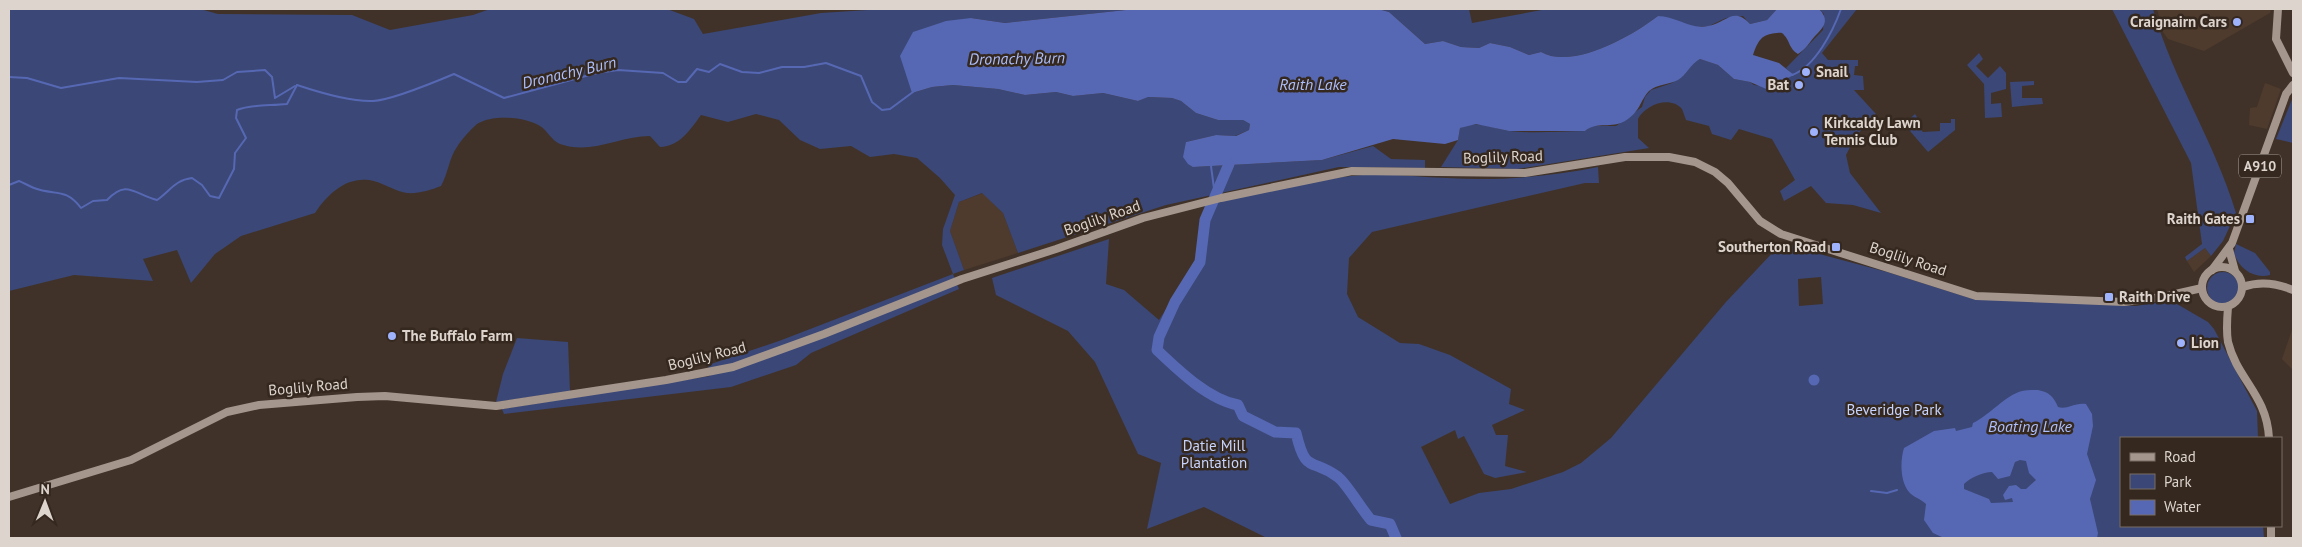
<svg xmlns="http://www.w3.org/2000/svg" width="2302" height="547" font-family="'PT Sans',sans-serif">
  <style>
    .built { fill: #4e3b2d }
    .green { fill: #3b4776; fill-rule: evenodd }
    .water { fill: #5668b3; fill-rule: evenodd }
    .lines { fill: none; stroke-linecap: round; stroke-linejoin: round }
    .stream { stroke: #5668b3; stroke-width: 2 }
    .river { stroke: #5668b3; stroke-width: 11 }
    .major { stroke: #a4968d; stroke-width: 8 }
    .poi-dot { fill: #9fb3fd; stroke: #35281f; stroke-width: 2 }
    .labels { text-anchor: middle; stroke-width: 5; stroke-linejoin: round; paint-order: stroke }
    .shield { fill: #35281f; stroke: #aba09a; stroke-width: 1 }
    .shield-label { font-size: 14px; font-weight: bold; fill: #ddd4ce }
    .poi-label { font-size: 15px; font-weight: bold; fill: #ddd4ce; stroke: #35281f; text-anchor: start }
    .street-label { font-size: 15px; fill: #ddd4ce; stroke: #35281f }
    .park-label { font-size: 15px; fill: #c7d4fe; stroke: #35281f }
    .water-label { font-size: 16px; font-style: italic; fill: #acbefc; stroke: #35281f }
  </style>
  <rect width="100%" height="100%" fill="#403228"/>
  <g class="built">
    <polygon points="2157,9 2271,9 2270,13 2204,51 2168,39 2163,32"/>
    <polygon points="2265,83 2281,89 2267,129 2249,125 2250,108 2257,107"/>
    <polygon points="983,193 1003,213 1018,253 964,270 950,231 959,202"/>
    <polygon points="2205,248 2211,256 2194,272 2187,261"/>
    <polygon points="2293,327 2293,370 2282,359"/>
  </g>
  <g class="green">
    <path d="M9,9H200L218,14L352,15L390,30L473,15L490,9H667L694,19L703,34L821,13L883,9H1135L1005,23L971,18L912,93L932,87L953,85L998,89L1025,95L1056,92L1073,96L1103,93L1138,101L1147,97L1172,98L1181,101L1196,113L1218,120H1243L1250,124L1249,130L1235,136L1216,135L1186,142L1193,167L1322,160L1373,146L1391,159L1425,160V168L1339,167L1166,205L1018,253L1003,213L982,193L959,202L950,231L964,270L953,274L959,289L811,353L796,365L731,387L504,414L502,409L710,376L708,365L779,341L953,274L942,245L943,229L955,195L940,178L917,158L894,154L870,157L851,146L820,149L800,140L779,120L756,114L728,122L701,115C690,130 680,146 660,147L650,136C620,136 591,155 560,144C552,141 547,130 540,126C525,117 493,114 477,124C471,129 461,140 457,147C449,158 448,174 441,186C431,190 418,194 407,193C394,191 382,182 369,180C345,177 327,195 315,213L241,236L215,254L191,283L177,250L143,259L153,281L74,275L9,291Z"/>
    <path d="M1378,9H1469L1472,23L1547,9H1777L1767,20L1750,24L1743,16L1726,18L1709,26L1696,27L1658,16C1632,36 1573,70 1541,52L1529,55L1510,47L1490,43L1479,48L1461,47L1443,41L1425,44L1389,12Z"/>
    <path d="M1819,9H1857L1822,53L1828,60H1858V66H1855L1854,75L1863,76L1864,90H1854L1876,114L1856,136L1846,155L1850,173L1881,213L1853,205L1826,203L1811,186L1784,201L1780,191L1795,180L1772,139L1739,129L1731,140L1712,134L1709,126L1686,120L1682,109C1670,95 1645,105 1638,119V138L1649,148L1517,169L1441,167L1458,140L1460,128C1476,119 1493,129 1510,131C1534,134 1561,131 1585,131L1591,126H1616L1642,107L1645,97L1651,90L1672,83L1685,74L1693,63L1700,59L1718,65L1734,79L1750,82L1754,85L1777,88L1784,80L1793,75L1786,68L1823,30L1824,14Z"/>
    <path d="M2112,9H2153C2173,80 2215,142 2236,213L2223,241L2211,256L2205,248L2187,261L2185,257L2202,244L2191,163Z"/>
    <polygon points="1979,53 1983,59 1976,66 1988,78 2000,66 2006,73 2006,89 1991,93 1991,104 2001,103 2002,117 1985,118 1984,84 1967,65"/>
    <polygon points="2034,81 2034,85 2022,86 2022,98 2042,98 2043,104 2012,107 2010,82"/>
    <polygon points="2293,97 2293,143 2276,139"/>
    <polygon points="1915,114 1917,117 1913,121 1923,132 1940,131 1940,123 1951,123 1951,119 1955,119 1955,130 1928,152 1904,124"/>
    <path d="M1598,167L1599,183H1585L1372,232L1349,258L1347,294L1358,317L1400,343L1419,344L1450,355L1511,389L1509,404L1525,410L1492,425L1496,435H1508L1505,466L1527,472L1495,478L1484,474L1464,436L1458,439L1455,430L1421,447L1450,504L1479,493L1511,489L1563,472L1581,463L1611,438L1726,302L1776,249L1791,245L1820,252L1823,255L1887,272L1973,299L2136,306L2170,300L2208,322L2214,329L2257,411L2258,438H2121V526H2263L2264,538H1267L1204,507L1147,529L1161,463L1138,454L1095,362L1068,331L996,295L992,278L1109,239L1106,284L1124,290L1159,320L1194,266L1205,255L1206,221L1213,203C1263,194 1312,179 1363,175C1391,173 1418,177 1447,178C1498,181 1548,177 1598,167ZM1821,277L1823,304L1799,306L1798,279Z"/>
    <path d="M2236,244L2255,253L2270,272V275C2254,279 2239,269 2234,253Z"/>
    <circle cx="2223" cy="288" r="16"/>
    <polygon points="517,338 568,342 570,391 496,402 503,374"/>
  </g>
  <g class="water">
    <path d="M1135,9H1378L1389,12L1425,44L1443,41L1461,47L1479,48L1490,43L1510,47L1529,55L1541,52C1573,70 1632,36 1658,16C1676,16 1690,30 1708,26C1727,23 1733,6 1750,24L1767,20L1777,9H1819C1830,20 1824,27 1815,36C1809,43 1806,49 1798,54C1789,49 1790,41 1784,35C1782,32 1780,33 1777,33C1761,34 1758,41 1753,55L1779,63L1794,75L1784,80L1771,91L1750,82L1734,79L1718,65L1700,59C1690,64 1687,75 1678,80C1669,85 1657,84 1649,91C1639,102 1641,111 1625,121C1612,129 1597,121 1585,131H1509L1476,124L1460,128L1458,140L1445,144L1393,139L1322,160L1193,167L1188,164L1183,157L1186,142L1216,135L1236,136L1249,130L1250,124L1243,120H1218L1196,113L1181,101L1172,98L1148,97L1138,101L1103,93L1073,96L1056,92L1025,95L998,89L953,85L932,87L912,93L900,56L913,32L946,21L971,18L1005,23Z"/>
    <circle cx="1814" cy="380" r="5.5"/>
    <path d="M2038,390C2049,392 2054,397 2058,407C2067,410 2075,402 2086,404L2092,414L2093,426L2087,454L2096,480L2090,499L2098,533L2097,538H1944L1933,533L1924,520L1926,504C1921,499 1913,497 1909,492C1900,481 1900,461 1904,448L1934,431L1955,428L1956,431L1972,427L1973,423C1990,415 2004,396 2022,391C2027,390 2033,390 2038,390ZM2020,460L2026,461L2029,473L2036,480L2026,489H2021L2016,485L2009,486L2003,495L2005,500L2012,498L2013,502L1991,503L1989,499L1964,489V484C1970,478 1983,472 1992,472L1998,479L2010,476L2015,462Z"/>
  </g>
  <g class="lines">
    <g class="stream">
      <path d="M1792,75C1815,67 1833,31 1841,9"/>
      <polyline points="9,77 27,78 61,88 119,78 197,82 223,80 237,72 265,70 272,77 275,98 295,86"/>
      <path d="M297,85C318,92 350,102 373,101C392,100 435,82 454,74L504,98L597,73L618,70L663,73L678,82H686L697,69L709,72L720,64L742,72L759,73L782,67H804L826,63L861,76L872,102L882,110L890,109L913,92"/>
      <polyline points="1211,166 1215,196"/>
      <path d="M9,185L19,181C24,183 29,186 34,188C55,196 65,187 81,208L93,201L107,200C127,179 134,194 157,200C170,191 175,180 192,178L202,185L210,196L219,198L234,169L235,153L246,138L236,118L237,110C252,104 270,106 287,104L297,85"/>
      <polyline points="1871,491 1887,493 1897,490"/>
    </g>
    <path class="river" d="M1229,164L1205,220L1200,262L1175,302L1159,337L1157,350C1179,371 1208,399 1238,405L1243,416L1275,432L1296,433C1306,475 1311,457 1338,477C1347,484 1362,510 1371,520L1390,524L1396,538"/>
    <g class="major">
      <polyline points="2278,9 2276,39 2293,73"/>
      <polyline points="2229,249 2235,271"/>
      <circle cx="2222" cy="287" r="20"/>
      <polyline points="2212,270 2232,243 2286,94 2293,85"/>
      <path d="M2243,287C2260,281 2276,283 2293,290"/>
      <path d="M2228,307C2227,319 2226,331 2228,342C2237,379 2267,395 2269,438"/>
      <polyline points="9,497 131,460 227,412 259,405 357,397 385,396 496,406 666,380 733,367 824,334 962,279 1056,249 1143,218 1221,198 1352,171 1525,173 1625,157 1669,157 1695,162 1715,172 1728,183 1760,221 1781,234 1976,296 2124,302 2162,297 2202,288"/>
      <polyline points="2271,526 2271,538"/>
    </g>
  </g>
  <g class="poi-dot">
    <circle cx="2237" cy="22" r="5"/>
    <circle cx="1806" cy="72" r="5"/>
    <circle cx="1799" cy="85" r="5"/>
    <circle cx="1814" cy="132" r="5"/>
    <rect x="2245" y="214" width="10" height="10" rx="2.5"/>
    <rect x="1831" y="242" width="10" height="10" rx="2.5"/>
    <rect x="2104" y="292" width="10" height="10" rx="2.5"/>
    <circle cx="392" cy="336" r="5"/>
    <circle cx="2181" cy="343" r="5"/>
  </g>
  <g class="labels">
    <rect class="shield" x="2239" y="154.5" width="42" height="23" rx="4"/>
    <g class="shield-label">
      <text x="2260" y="171">A910</text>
    </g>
    <g class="poi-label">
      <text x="2227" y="27" text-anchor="end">Craignairn Cars</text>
      <text x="1816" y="77">Snail</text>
      <text x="1789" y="90" text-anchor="end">Bat</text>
      <text x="1824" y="128">Kirkcaldy Lawn<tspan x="1824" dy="17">Tennis Club</tspan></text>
      <text x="2240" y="224" text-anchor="end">Raith Gates</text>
      <text x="1826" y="252" text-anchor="end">Southerton Road</text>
      <text x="2119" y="302">Raith Drive</text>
      <text x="402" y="341">The Buffalo Farm</text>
      <text x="2191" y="348">Lion</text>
    </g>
    <g class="street-label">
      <text transform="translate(1503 157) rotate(-2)" y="5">Boglily Road</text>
      <text transform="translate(1102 218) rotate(-19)" y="5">Boglily Road</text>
      <text transform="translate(1908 259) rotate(18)" y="5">Boglily Road</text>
      <text transform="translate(707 356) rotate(-14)" y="5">Boglily Road</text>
      <text transform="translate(308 387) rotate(-5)" y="5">Boglily Road</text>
    </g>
    <g class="park-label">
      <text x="1894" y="415">Beveridge Park</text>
      <text x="1214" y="451">Datie Mill<tspan x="1214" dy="17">Plantation</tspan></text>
    </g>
    <g class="water-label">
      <text transform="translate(1017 58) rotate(-1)" y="6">Dronachy Burn</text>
      <text transform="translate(569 72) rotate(-13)" y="6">Dronachy Burn</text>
      <text x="1313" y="90">Raith Lake</text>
      <text x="2030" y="432">Boating Lake</text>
    </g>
  </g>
  <rect width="2302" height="547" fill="none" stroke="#ddd4ce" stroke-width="20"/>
  <rect x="2120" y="437" width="162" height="90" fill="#35281f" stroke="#786d65"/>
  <rect x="2130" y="453" width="25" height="8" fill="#a4968d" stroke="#786d65"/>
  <text x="2164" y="462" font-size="15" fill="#ddd4ce">Road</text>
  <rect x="2130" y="474" width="25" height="15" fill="#3b4776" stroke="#786d65"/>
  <text x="2164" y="487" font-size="15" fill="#ddd4ce">Park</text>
  <rect x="2130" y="500" width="25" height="15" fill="#5668b3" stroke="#786d65"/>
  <text x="2164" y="512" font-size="15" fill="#ddd4ce">Water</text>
  <g transform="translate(45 502) rotate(1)" stroke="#35281f" stroke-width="4" paint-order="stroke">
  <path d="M0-4L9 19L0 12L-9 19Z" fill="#ddd4ce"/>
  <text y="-8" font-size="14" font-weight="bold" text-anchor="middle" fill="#ddd4ce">N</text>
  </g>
</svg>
